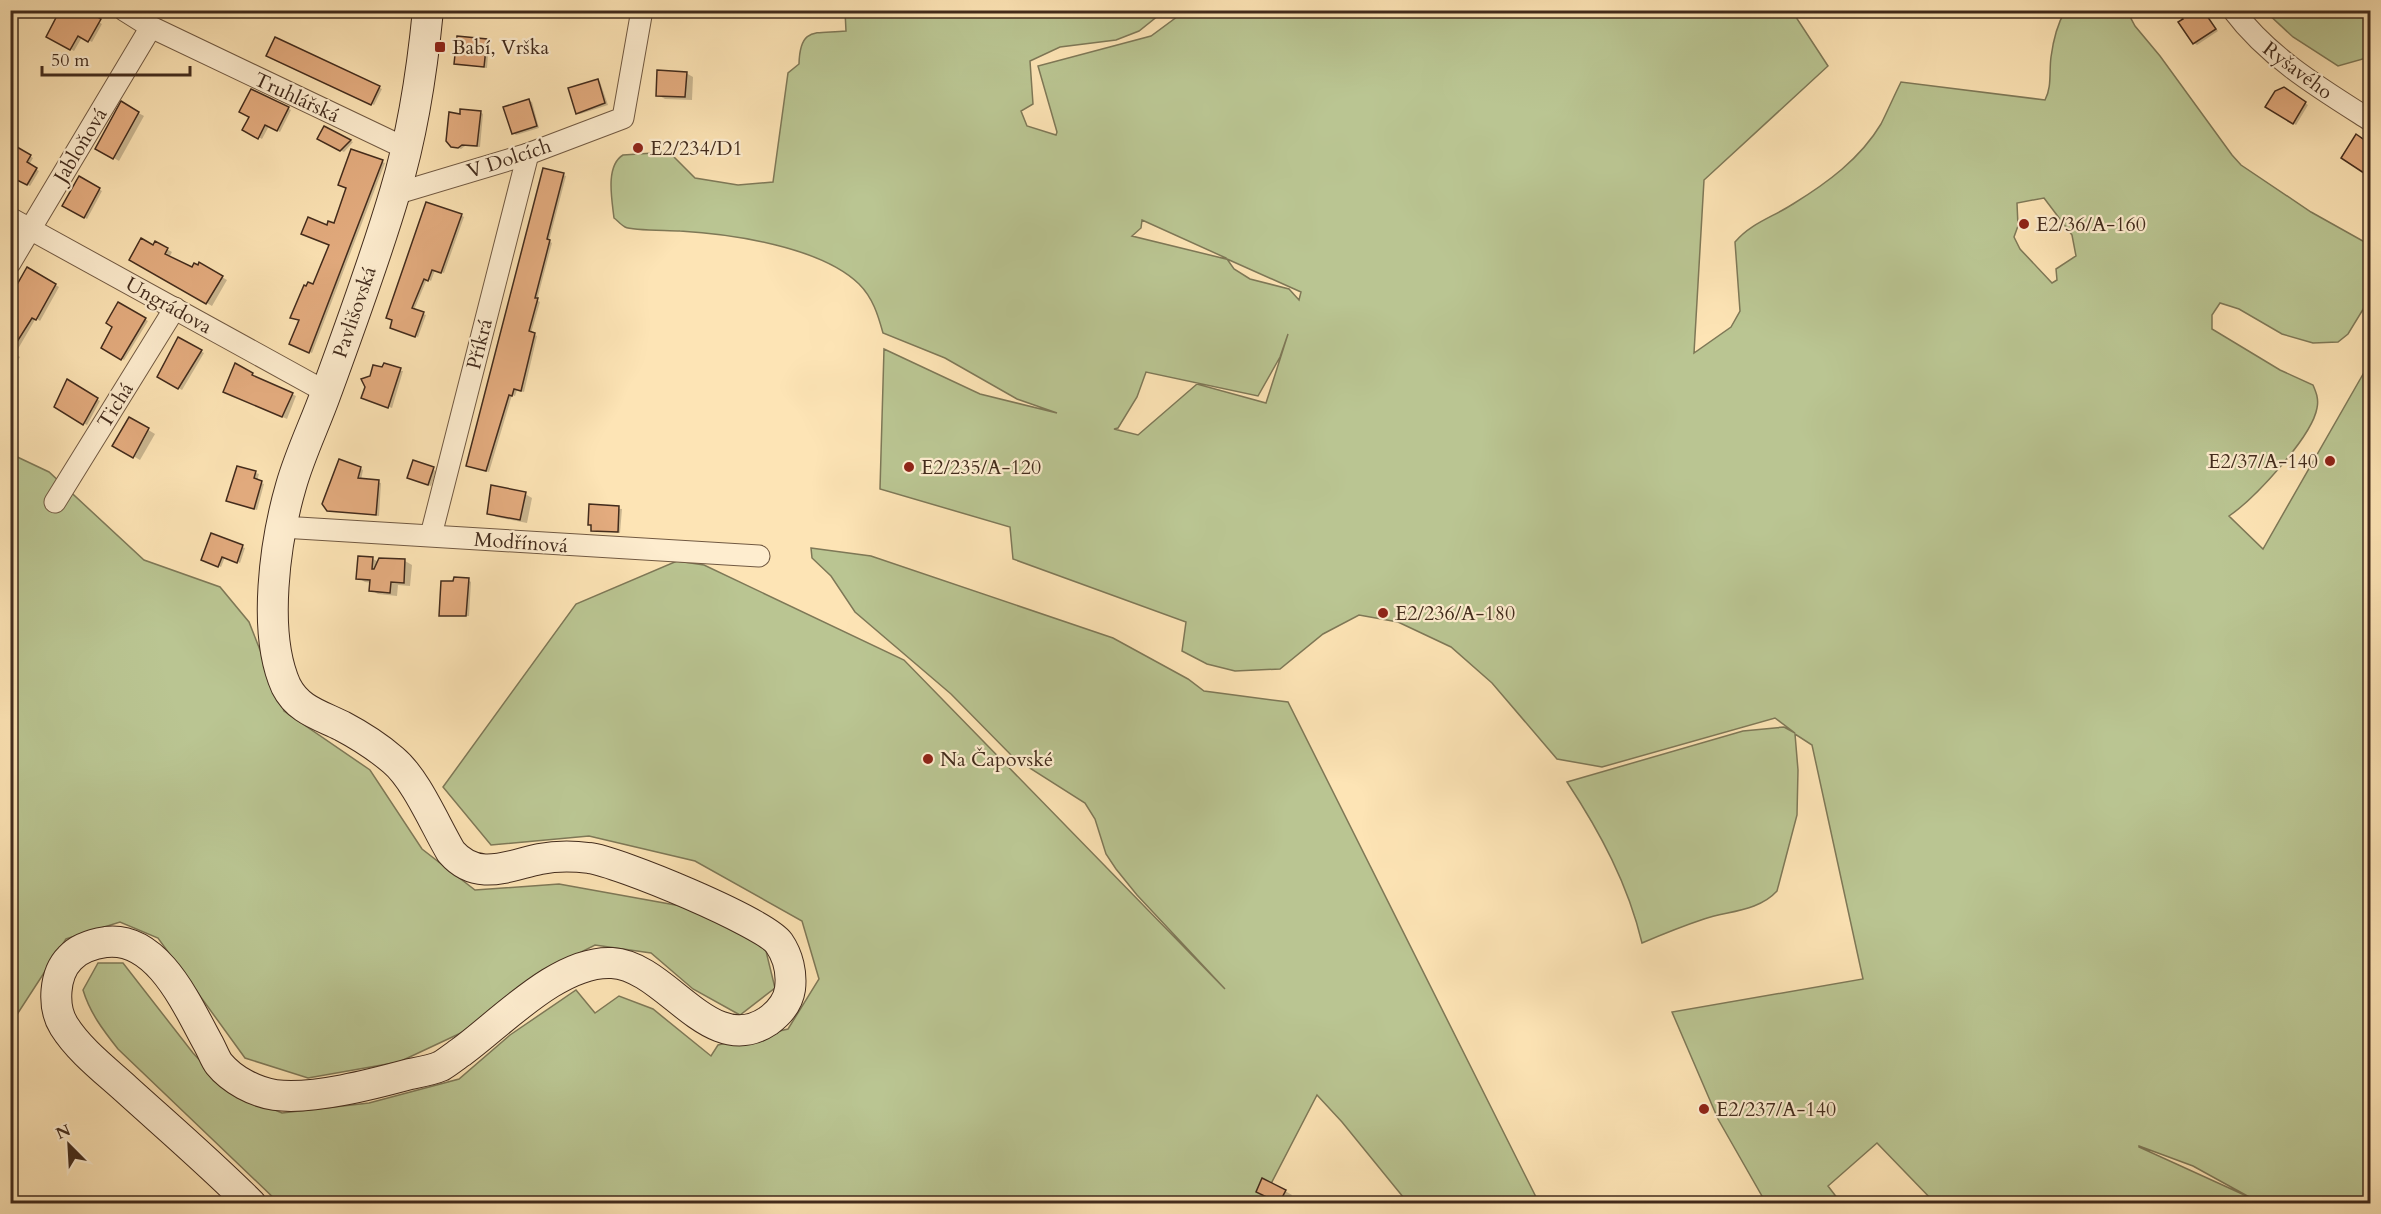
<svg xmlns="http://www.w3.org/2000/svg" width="2381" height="1214" font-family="Cardo,serif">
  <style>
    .green { fill: #bac592; stroke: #7e7857; stroke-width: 1.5; fill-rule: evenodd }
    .shadow { fill: #0003 }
    .building { fill: #e4ac7f; stroke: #422b1c; stroke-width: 1.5 }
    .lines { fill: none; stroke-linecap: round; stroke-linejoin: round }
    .street-casing { stroke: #715942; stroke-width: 23 }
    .secondary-casing { stroke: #422b1c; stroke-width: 32 }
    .street { stroke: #feedcf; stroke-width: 21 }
    .secondary { stroke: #feedcf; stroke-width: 30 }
    .poi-dot { fill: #8f2418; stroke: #feedcf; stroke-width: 2 }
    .labels { text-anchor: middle; stroke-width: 4.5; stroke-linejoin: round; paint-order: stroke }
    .poi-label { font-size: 20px; fill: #422b1c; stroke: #feedcf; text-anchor: start }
    .street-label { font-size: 20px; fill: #422b1c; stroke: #feedcf }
  </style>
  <rect width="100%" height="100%" fill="#fde4b5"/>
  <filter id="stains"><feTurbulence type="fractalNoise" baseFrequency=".00333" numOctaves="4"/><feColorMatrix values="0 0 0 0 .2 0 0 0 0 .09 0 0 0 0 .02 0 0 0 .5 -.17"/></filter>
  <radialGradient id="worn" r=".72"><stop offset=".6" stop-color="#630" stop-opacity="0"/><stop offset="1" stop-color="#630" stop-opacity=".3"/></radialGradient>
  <g class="green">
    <path d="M1593,11H1792L1828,66L1704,180L1694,353L1731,327L1740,311L1735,242C1751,223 1773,217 1793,204C1827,183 1860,159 1881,124C1888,110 1894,96 1901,82L2045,100C2052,87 2049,72 2051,57C2053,42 2058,23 2065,11H2127L2135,26L2160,56L2232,155L2241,165L2311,212L2370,245V298L2348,334L2338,342L2313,343L2282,334L2239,309L2220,303L2212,315V329L2280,370L2313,385C2316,392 2319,399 2317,408C2312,437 2254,499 2229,516L2263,549L2370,362V1203H1935L1877,1143L1828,1186L1841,1203H1766L1718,1119L1672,1012L1863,979L1812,745L1795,734L1798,770L1797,815L1777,891C1759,911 1728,911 1704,919C1683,926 1663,934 1642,943C1628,884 1600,832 1567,782L1743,731L1784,727L1795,733L1775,718L1602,767L1557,759L1492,683L1451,647L1398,622L1359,615L1323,634L1280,669L1235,671L1207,664L1182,651L1186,622L1013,559L1010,527L880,489L884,349L980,394L1057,413L1017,399L945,358L883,333C878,315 873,298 859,284C821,247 732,234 680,231C669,230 633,231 625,227C621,225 617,220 614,218C612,200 605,166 623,155L669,152L695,178L738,185L773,182L788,73L799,64C800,26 815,34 846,31L845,11H1164L1139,31L1116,40L1060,47L1030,61L1033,104L1021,111L1027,126L1056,135L1057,132L1038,66L1151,36L1185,11H1554L1551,15L1594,13ZM2044,198L2072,235L2076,256L2056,269L2057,280L2052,283L2020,249L2014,237L2018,226L2017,203ZM1142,220L1226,258V259L1132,236L1141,228ZM1227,259L1301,292L1299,300L1289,289L1250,279L1234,269ZM1288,334L1266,403L1197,384L1138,435L1114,429L1118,428L1137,397L1146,372L1258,396L1280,357ZM2139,1146L2193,1166L2251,1198L2139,1147Z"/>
    <polygon points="2265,11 2370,11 2370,57 2338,66 2293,37"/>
    <polygon points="11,454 49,472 144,560 220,587 249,622 284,711 370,770 422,849 475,890 559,884 692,908 765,947 775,988 740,1015 693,989 651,953 595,945 542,972 463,1032 399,1062 308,1078 245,1058 158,938 120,922 66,939 16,1016 11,1051"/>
    <path d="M811,548L871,556L1113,638L1188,679L1204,691L1288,702L1539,1203H1408L1342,1122L1317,1095L1261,1203H279L118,1049C103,1030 90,1013 83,990L98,963H123L193,1053L229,1091L282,1113L369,1103L459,1079L510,1035L576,990L595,1013L619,996L653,1009L711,1056L718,1045L788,1029L819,979L802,921L695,861L589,836L491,845L443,787L576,604L677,561L704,565L904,660L1225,989L1137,895L1116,869L1106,854L1095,819L1085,803L1014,758L951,694L855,612L831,576L812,558Z"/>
  </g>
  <g class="shadow">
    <polygon points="77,10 102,24 92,42 82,37 74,51 48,36"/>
    <polygon points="2203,10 2218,31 2197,45 2194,43"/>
    <polygon points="276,39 382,89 374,105 268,55"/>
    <polygon points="486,40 489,42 487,68 456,64"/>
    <polygon points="686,73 693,77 692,100 665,99 658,95"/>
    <polygon points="597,80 600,82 608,105 580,114 577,113"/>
    <polygon points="2284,89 2308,105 2296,125 2267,107"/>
    <polygon points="251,91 291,110 280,132 269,126 262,139 244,129 251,117"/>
    <polygon points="529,101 532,102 539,128 516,135 513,133"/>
    <polygon points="122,104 144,116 119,161 97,148"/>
    <polygon points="480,112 483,114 480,147 465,146 461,149 452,146 461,115"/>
    <polygon points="325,128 353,142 344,152 319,139"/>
    <polygon points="17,149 33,158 29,165 39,171 30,186 10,174"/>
    <polygon points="352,151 385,163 312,353 293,345 331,245 328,227 335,225 348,188"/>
    <polygon points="563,175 566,176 549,241 552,243 537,300 540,302 531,333 537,336 524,392 517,390 515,396 512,395 489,472 471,467"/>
    <polygon points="79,178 102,191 87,219 64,205"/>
    <polygon points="461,215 464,217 444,273 435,270 431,281 427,279 414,310 426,315 418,337 394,329"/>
    <polygon points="156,243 172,252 169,258 193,269 200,264 227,280 212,306 131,259 153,247"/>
    <polygon points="28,269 59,287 40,321 36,318 15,354 20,357 10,373 10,300"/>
    <polygon points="119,304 148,321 124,360 103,348 114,326"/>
    <polygon points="179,339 204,353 182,390 159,376"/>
    <polygon points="236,365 256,378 296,396 287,419 229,393"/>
    <polygon points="383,369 403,371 392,408 366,399 371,377"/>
    <polygon points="67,382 100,401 87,425 56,407"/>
    <polygon points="130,419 155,434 140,460 114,445"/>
    <polygon points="414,462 436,471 431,486 411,479"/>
    <polygon points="238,467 259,474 257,481 264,484 257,510 231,502"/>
    <polygon points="360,468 363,470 361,480 381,483 379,516 328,510"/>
    <polygon points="525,494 532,498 527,523 496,517 489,513"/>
    <polygon points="591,506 622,509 620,533 592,530"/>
    <polygon points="212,535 245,548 240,563 225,557 221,567 206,561"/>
    <polygon points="373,559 379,562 405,561 412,565 410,586 398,585 397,596 378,594 371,590 372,583 365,582 358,578"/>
    <polygon points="468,580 471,582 469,616 440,615 455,583"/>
    <polygon points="1285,1191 1292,1195 1288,1204 1281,1204 1265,1195"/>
  </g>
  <g class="building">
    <polygon points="60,10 87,10 101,19 88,42 78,36 70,50 46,37"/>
    <polygon points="2177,10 2203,10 2216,29 2193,44 2178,22 2183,19"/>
    <polygon points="457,36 487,39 484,67 454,64"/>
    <polygon points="275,37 380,86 371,105 266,56"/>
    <polygon points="657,70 687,72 685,97 656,96"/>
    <polygon points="598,79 605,103 576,114 568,88"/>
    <polygon points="2284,87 2306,102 2293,124 2265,107 2275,91"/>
    <polygon points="251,89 289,107 277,131 265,125 258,139 242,130 249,117 239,112"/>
    <polygon points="529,99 537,126 512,134 503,107"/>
    <polygon points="121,101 139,112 113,159 95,149"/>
    <polygon points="460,109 481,111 477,146 462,145 458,148 451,147 446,141 449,112 460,114"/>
    <polygon points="324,126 351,140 340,151 317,139"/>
    <polygon points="2356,134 2370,144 2370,177 2341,158"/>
    <polygon points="17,147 31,155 27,162 37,168 27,185 17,180 10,191 10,153 12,154"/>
    <polygon points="351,149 383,160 309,353 289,344 299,320 290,318 304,285 306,286 308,282 313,284 329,245 301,234 308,217 327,225 328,221 334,223 346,188 338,185"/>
    <polygon points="543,168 564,173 547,239 550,240 535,298 538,298 529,331 535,333 521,391 514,389 512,396 509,395 486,471 466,466"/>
    <polygon points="79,176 100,188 84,218 62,206"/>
    <polygon points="426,202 462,214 441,273 432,270 428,281 424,279 412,308 424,312 415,337 390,328 392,320 386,318"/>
    <polygon points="141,238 153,245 155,241 168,248 165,254 192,267 194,263 198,265 199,262 223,276 206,304 129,260"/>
    <polygon points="27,267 56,284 36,320 32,318 10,353 10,297"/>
    <polygon points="118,302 146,318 121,360 101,348 112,327 106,323"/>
    <polygon points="178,337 202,350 178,389 157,377"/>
    <polygon points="235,363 253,373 252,375 293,393 282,417 223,392"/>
    <polygon points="384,363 401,368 388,408 361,398 365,387 361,379 370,376 373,365 382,367"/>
    <polygon points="67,379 98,398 83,425 54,407"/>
    <polygon points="129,417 149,428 133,458 112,446"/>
    <polygon points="339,459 361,467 358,478 379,480 376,515 327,511 322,504"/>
    <polygon points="413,460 434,467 428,485 407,478"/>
    <polygon points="237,466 256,471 254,478 262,481 254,509 226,501"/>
    <polygon points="491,485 526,492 520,520 487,514"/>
    <polygon points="589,504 619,506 618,532 591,531 591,525 588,525"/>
    <polygon points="211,533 243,545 237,563 222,557 218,567 201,560"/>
    <polygon points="358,556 373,557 372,569 374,569 379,558 405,559 404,583 391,582 390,593 369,591 370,580 356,579"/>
    <polygon points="454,577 469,578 466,616 439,616 441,581 453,581"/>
    <polygon points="1262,1178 1286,1190 1279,1203 1256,1192"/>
  </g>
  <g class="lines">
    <g class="street-casing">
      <g id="street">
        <polyline points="124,10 151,27 407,149"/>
        <path d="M2233,10C2269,58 2321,89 2370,120"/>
        <polyline points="395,194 528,154 623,118 642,10"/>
        <polyline points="10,218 326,392"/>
        <polyline points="10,263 151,27"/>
        <polyline points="55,502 175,308"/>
        <polyline points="282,527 759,556"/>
        <polyline points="431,535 528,154"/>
      </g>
    </g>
    <g class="secondary-casing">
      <path id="secondary" d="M251,1204C211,1164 168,1127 126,1089C105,1070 79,1050 64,1026C52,1007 54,974 70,958C79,948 93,944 106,942C158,936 187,1005 208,1043C212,1050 215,1059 219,1064C232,1080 255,1092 275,1095C313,1100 373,1084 410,1074C420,1072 432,1070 441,1066C448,1062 455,1056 461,1052C501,1023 559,960 612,963C667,966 710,1060 768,1021C779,1013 788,1003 790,989C792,973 788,956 779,943C764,922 617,861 589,858C574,856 555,856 540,859C507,866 477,882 451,852C435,825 416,779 393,760C379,748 359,735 342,726C320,715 298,710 286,686C262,633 275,541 291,486C300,454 315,424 326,393C350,327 375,260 395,192C413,133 422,72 428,10"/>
    </g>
    <use href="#street" class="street"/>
    <use href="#secondary" class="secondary"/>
  </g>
  <g class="poi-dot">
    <rect x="434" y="41" width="12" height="12" rx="3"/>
    <circle cx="638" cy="148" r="6"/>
    <circle cx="2024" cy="224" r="6"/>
    <circle cx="2330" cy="461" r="6"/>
    <circle cx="909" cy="467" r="6"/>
    <circle cx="1383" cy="613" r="6"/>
    <circle cx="928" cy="759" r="6"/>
    <circle cx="1704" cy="1109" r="6"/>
  </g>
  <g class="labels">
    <g class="poi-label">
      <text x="452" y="54">Babí, Vrška</text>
      <text x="650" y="155">E2/234/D1</text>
      <text x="2036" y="231">E2/36/A-160</text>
      <text x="2318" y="468" text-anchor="end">E2/37/A-140</text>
      <text x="921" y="474">E2/235/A-120</text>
      <text x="1395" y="620">E2/236/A-180</text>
      <text x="940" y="766">Na Čapovské</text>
      <text x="1716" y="1116">E2/237/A-140</text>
    </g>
    <g class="street-label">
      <text transform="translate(2298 70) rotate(37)" y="7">Ryšavého</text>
      <text transform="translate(297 97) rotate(25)" y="7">Truhlářská</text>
      <text transform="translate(80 145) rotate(-59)" y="7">Jabloňová</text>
      <text transform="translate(509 158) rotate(-18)" y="7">V Dolcích</text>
      <text transform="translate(169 305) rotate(29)" y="7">Ungrádova</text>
      <text transform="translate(354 312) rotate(-71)" y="7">Pavlišovská</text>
      <text transform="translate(479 344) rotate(-76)" y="7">Příkrá</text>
      <text transform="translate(115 405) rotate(-58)" y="7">Tichá</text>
      <text transform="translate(521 542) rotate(4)" y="7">Modřínová</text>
    </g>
  </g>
  <rect width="2381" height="1214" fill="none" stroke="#fde4b5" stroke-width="36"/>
  <rect x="12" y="12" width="2357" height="1190" fill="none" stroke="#422b1c" stroke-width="3"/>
  <rect x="18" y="18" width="2345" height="1178" fill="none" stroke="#422b1c" stroke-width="1.5"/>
  <g transform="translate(69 1145) rotate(336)" stroke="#feedcf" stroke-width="4.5" paint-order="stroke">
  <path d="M0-4.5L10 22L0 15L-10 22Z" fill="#422b1c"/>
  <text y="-9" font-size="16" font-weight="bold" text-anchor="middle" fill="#422b1c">N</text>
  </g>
  <path d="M42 66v9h148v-9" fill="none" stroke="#422b1c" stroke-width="3"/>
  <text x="51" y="66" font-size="18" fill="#422b1c" stroke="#feedcf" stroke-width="4.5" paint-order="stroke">50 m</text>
  <rect width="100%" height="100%" filter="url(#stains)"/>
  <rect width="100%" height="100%" fill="url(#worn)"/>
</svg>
